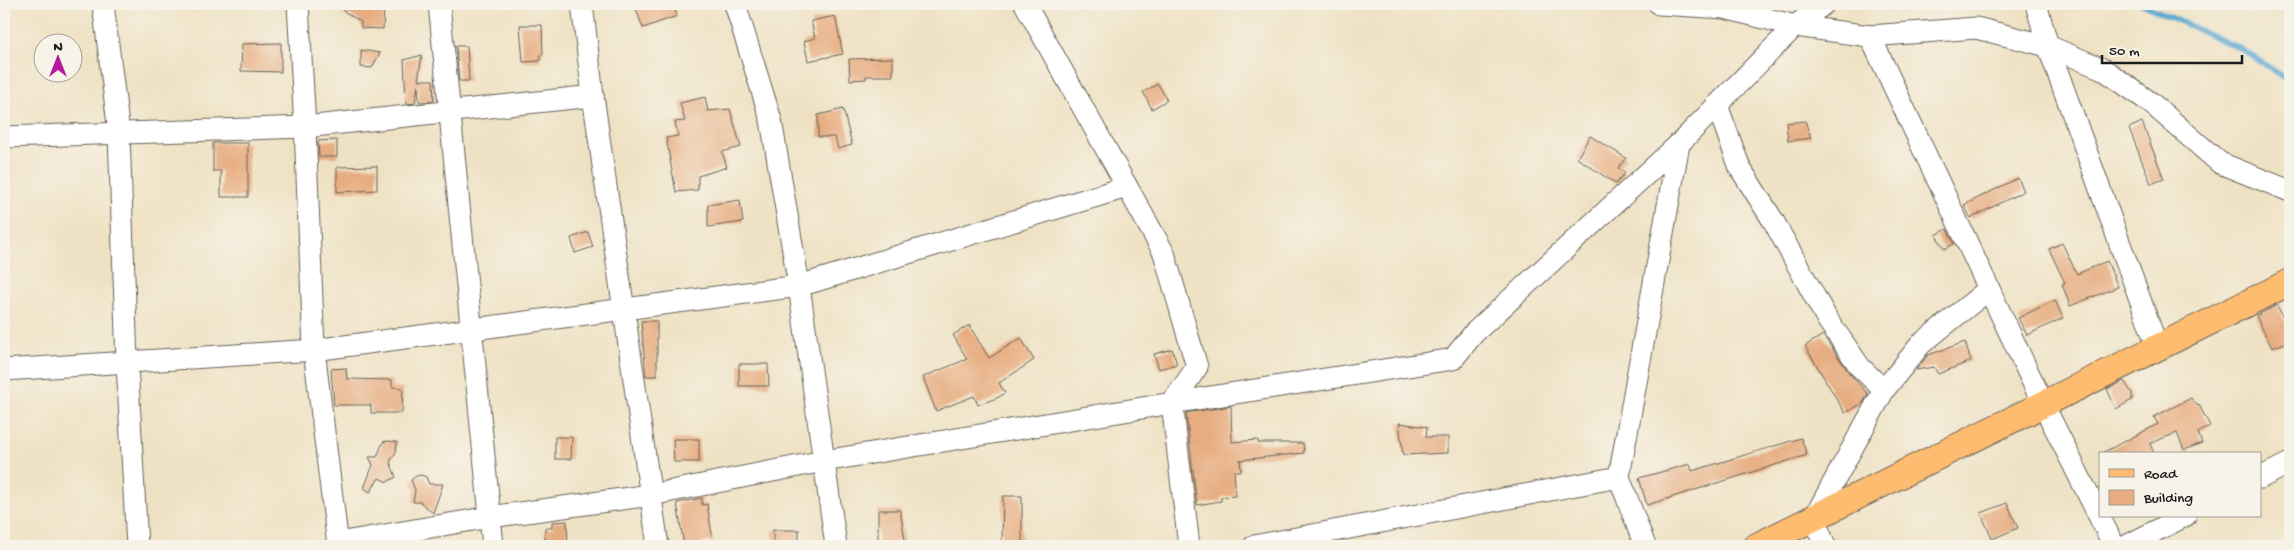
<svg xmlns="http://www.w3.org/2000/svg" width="2294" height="550" font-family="'Gochi Hand',sans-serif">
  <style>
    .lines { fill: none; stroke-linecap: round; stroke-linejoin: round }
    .stream { stroke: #55a6d0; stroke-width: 5.5 }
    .building { fill: #e7ad81 }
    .minor-casing { stroke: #666157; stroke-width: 23 }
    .major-casing { stroke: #666157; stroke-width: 28 }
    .minor { stroke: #fff; stroke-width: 21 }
    .major { stroke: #febc70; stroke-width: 26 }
  </style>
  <rect width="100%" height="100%" fill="#f7f3e8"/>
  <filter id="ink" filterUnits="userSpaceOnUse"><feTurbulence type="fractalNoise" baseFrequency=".02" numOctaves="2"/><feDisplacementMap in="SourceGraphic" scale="10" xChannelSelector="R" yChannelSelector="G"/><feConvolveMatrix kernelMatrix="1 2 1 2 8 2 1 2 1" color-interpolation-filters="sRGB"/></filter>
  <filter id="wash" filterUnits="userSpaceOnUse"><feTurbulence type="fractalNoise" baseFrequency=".0096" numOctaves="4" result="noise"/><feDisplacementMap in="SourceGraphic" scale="20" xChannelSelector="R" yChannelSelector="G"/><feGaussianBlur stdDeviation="1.12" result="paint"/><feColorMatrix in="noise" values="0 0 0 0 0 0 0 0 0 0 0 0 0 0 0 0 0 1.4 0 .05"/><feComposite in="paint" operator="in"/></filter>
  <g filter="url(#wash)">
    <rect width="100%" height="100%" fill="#efe2c4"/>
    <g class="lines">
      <polyline class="stream" points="2142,4 2243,50 2290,81"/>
    </g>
    <g id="blocks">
      <g class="building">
        <polygon points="634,4 673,4 677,16 643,28"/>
        <polygon points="334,5 384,5 383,29 361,28 361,22"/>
        <polygon points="835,16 843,54 808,61 804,41 815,38 811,21"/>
        <polygon points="520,25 542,25 543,55 540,55 540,61 523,62"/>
        <polygon points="281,43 281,72 241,71 242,44"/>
        <polygon points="456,46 467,46 469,81 459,81"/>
        <polygon points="361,50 380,53 372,68 361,67"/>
        <polygon points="422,55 418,80 433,80 434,101 419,102 418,85 415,103 406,104 404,60"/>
        <polygon points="893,58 893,76 866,76 866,79 850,80 849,59"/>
        <polygon points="1158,84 1167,100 1152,109 1143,92"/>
        <polygon points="705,97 708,111 730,109 741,147 722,152 727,167 698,176 698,190 676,192 666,138 678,136 675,122 685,121 680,103"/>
        <polygon points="843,109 852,145 838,149 835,137 818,137 818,115"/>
        <polygon points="1805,121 1811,138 1788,141 1786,123"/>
        <polygon points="2142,122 2164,179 2151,184 2129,128"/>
        <polygon points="1590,136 1626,158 1618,168 1625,173 1616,184 1577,158"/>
        <polygon points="337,140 337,157 319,157 318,141"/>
        <polygon points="213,143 248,143 248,197 221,197 221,171 213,171"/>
        <polygon points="377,166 377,190 337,192 337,167"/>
        <polygon points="2018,178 2024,191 1971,218 1964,205"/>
        <polygon points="740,200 743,222 708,227 708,205"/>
        <polygon points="1947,229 1954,244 1944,249 1936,235"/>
        <polygon points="588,232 593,247 575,253 571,238"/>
        <polygon points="2062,243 2077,274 2107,261 2118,287 2070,306 2062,284 2065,283 2049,249"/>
        <polygon points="2055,300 2063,318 2027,335 2018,318"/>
        <polygon points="2277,305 2290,332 2290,341 2272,348 2256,316"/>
        <polygon points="641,321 657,321 657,376 646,376"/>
        <polygon points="969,325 989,358 1021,338 1034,360 999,383 1005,393 999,397 978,405 974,396 936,411 923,377 967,359 953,335"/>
        <polygon points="1823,335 1850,374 1868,394 1863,403 1845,413 1805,346"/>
        <polygon points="1965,342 1971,361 1938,374 1934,367 1916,370 1928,355"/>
        <polygon points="1172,349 1177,364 1159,369 1154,354"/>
        <polygon points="739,364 768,364 769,386 739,386"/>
        <polygon points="346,368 347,379 392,380 392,387 403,388 402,413 371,413 371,405 334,405 331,369"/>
        <polygon points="2124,381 2132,393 2132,400 2116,409 2107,389"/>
        <polygon points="2191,398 2198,406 2199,405 2210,426 2198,433 2202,443 2184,450 2177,433 2150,443 2154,454 2100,454 2158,424 2154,417"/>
        <polygon points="1231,406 1232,442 1258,440 1258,443 1303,443 1304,453 1240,460 1241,471 1234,471 1236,496 1221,497 1221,501 1197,505 1186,413"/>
        <polygon points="1399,423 1427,427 1426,437 1448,437 1448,453 1403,455"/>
        <polygon points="555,437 572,437 571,459 555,459"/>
        <polygon points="1801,438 1807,455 1647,505 1639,478 1690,464 1692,471"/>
        <polygon points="673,439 699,439 699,462 674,462"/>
        <polygon points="387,441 397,442 396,452 390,462 396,477 387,482 379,478 370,492 364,488 373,465 369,457 377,457 383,442"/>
        <polygon points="421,475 426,477 429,484 443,484 433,513 420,502 413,502 415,490 411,480 416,476"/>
        <polygon points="1003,496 1022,496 1022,542 1002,542"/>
        <polygon points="702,498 702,505 707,504 713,541 684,546 677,503"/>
        <polygon points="2007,503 2018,528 1992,539 1981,513"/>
        <polygon points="878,510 900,510 905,540 878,546"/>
        <polygon points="567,521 568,546 545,546 545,528 552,528 552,522"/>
        <rect x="773" y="530" width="26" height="16"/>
      </g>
    </g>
  </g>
  <g filter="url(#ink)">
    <use href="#blocks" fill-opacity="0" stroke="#666157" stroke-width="1"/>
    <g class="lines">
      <g class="minor-casing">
        <g id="minor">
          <polyline points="103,4 119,133 127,363 137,546"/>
          <polyline points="298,4 305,127 314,350 338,546"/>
          <polyline points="439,4 493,546"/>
          <polyline points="582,4 593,96 658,546"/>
          <polyline points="735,4 771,120 799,286 836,546"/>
          <polyline points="1025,4 1164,253 1197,367 1172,403 1189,546"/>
          <polyline points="1659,4 1725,8 1795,26 1870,36 1976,28 2048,46 2103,69 2151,103 2220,163 2290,191"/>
          <polyline points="2036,4 2048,46 2157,346"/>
          <polyline points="1870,36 2044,406 2114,546"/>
          <polyline points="1717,105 1740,168 1774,222 1827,319 1860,367 1884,390"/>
          <polyline points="4,137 305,127 593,96"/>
          <polyline points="4,370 314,350 799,286 1127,187"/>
          <polyline points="1619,477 1679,144"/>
          <polyline points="2260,478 2290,463"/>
          <polyline points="338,543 490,517 651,495 824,461 1172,403 1453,359 1474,333 1679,144 1795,26 1824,4"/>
          <polyline points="1254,546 1619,477 1645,546"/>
          <polyline points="1825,546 1814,518 1884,390 1921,344 1989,289"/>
          <polyline points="2126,546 2185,516"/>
        </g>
      </g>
      <g class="major-casing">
        <polyline id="major" points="1757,546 2290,282"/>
      </g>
      <use href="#minor" class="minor"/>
      <use href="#major" class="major"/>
    </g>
  </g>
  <rect width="2294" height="550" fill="none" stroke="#f7f3e8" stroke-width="20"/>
  <rect x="2099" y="452" width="162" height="65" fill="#f7f3e8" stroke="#9f9d96"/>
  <rect x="2109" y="469" width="25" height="8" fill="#febc70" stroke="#9f9d96"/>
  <text x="2144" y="478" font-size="15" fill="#1c1c1c">Road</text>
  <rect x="2109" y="490" width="25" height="15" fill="#e7ad81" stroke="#9f9d96"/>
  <text x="2144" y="502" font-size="15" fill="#1c1c1c">Building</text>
  <g transform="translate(58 58)"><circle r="24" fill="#f7f3e8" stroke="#9f9d96"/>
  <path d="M0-4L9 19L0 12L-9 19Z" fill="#b5179e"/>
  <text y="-8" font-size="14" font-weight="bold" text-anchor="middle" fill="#1c1c1c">N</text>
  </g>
  <path d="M2102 55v8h140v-8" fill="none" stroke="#1c1c1c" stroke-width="2.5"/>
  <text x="2109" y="55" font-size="15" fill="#1c1c1c" stroke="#f7f3e8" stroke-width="4" paint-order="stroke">50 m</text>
</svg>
